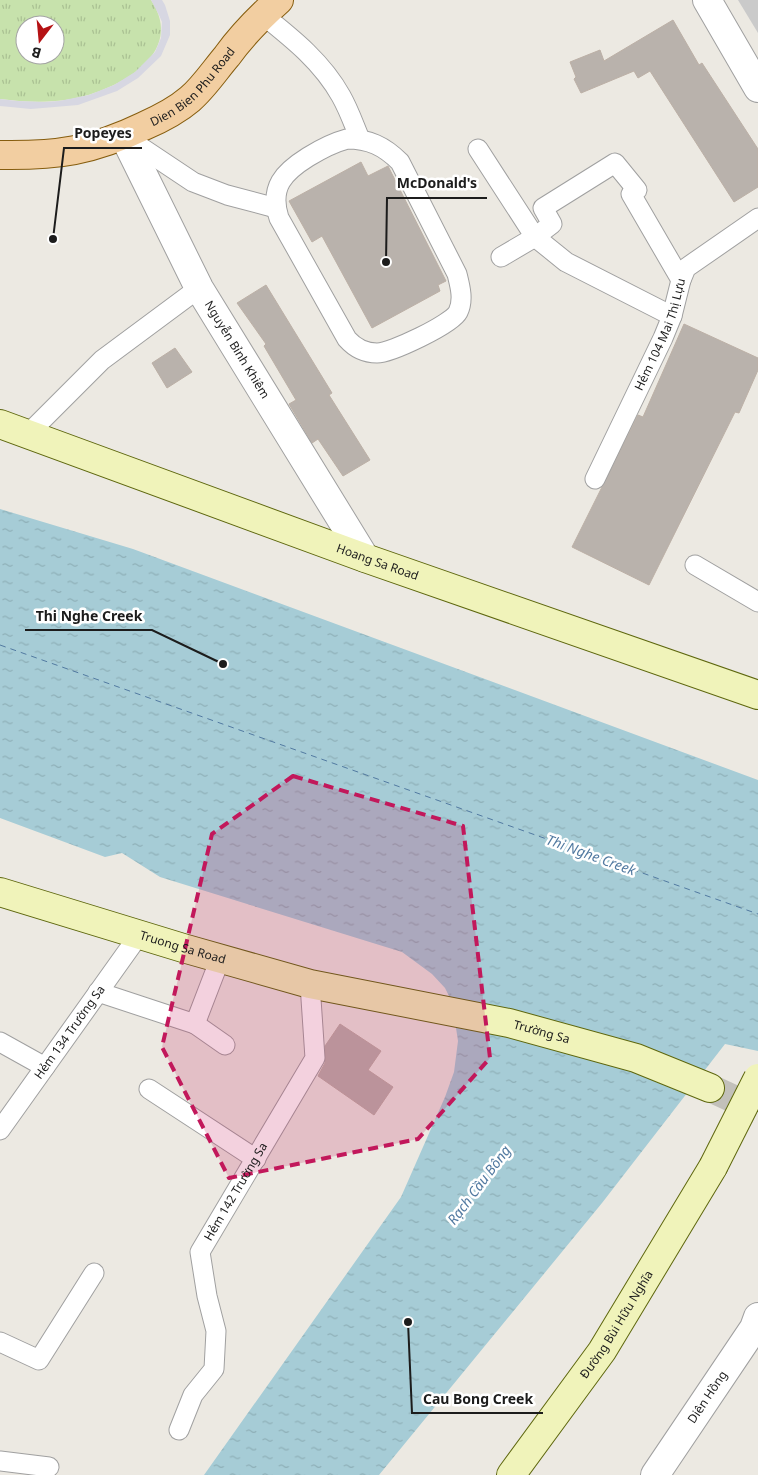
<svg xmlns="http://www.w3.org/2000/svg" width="758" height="1475" font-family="'Noto Sans',sans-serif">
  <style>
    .religious { fill: #cacaca }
    .grass { fill: url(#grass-tufts); fill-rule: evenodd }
    .plaza { fill: #d7d7e2 }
    .water { fill: url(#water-ripples) }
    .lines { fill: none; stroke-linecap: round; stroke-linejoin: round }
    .ferry { stroke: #527aa1; stroke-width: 1; stroke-dasharray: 6 5; stroke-linecap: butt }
    .building { fill: #b9b2ac; stroke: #bcb0a6 }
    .secondary-tunnel { stroke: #c2c0ba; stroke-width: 28; stroke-dasharray: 28 14; stroke-linecap: butt }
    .lane-casing { stroke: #a0a0a0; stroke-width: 21 }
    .street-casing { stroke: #a0a0a0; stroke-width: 30 }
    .secondary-casing { stroke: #5e670e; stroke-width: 30 }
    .primary-casing { stroke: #865d0e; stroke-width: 30 }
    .lane { stroke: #fff; stroke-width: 19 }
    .street { stroke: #fff; stroke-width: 28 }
    .secondary { stroke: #f0f3ba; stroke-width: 28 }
    .primary { stroke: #f2cea1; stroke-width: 28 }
    .secondary-bridge-casing { stroke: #5e670e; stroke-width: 30; stroke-linecap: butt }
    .secondary-bridge { stroke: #f0f3ba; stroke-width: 28 }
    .marked { fill: #c2185b; fill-opacity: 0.2; stroke: #c2185b; stroke-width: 4; stroke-dasharray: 10 6; stroke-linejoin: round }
    .labels { text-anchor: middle; stroke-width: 5; stroke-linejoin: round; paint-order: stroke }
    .street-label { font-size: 12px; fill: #1c1c1c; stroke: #fff }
    .water-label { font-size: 14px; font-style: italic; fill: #527aa1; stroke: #fff }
    .leader { fill: none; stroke: #1c1c1c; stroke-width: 2 }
    .callout-dot { fill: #1c1c1c; stroke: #fff; stroke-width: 2 }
    .callout-label { font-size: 14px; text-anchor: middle; font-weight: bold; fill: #1c1c1c; stroke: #fff; stroke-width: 5; stroke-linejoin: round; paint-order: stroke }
  </style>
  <defs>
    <pattern id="grass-tufts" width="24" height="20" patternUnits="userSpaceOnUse" patternTransform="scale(1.25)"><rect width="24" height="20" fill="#c7e2ac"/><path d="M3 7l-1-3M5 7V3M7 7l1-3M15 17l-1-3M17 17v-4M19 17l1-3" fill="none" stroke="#aac193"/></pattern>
    <pattern id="water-ripples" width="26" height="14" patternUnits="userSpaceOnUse" patternTransform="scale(1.25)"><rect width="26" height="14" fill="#a6ccd6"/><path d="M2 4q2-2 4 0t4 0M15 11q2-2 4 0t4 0" fill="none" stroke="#8eafb7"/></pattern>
  </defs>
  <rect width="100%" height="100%" fill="#ece9e2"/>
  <polygon class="religious" points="738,0 758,0 758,33"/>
  <path class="grass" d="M0,0H151C187,54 118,90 72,99C48,103 24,102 0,99ZM25,25H55V55H25Z"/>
  <polygon class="plaza" points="151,0 162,0 165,5 170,21 170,35 161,56 138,78 117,91 78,105 31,109 0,106 0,99 17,101 44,102 59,101 89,95 114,85 135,72 155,52 161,38 162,22 159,15"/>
  <polygon class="water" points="0,509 133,549 758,780 758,1051 725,1044 602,1203 379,1475 204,1475 401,1197 445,1097 454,1072 458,1041 452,1002 445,988 432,974 402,952 160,877 122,853 105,857 0,818"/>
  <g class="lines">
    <polyline class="ferry" points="0,645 758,914"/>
  </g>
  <g class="building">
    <polygon points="673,20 699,65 702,63 758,149 758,187 734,202 650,71 638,78 634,71 581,93 574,79 576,77 570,62 600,50 604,61"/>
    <polygon points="361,162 368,176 388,166 446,281 438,285 440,291 372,328 322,236 312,242 289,201"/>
    <polygon points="266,285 332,393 329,395 370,460 343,476 318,439 312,443 305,431 289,404 296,400 264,346 266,344 237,303"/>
    <polygon points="684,324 758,358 758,370 739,413 735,412 649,585 572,547 638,415 643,417"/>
    <polygon points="175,348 192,372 167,388 152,363"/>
    <polygon points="340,1024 381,1051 368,1070 393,1087 374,1115 318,1076 325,1063 325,1046"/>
  </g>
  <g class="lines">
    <polyline class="secondary-tunnel" points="710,1088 758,1110"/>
    <g class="lane-casing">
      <g id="lane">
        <path d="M263,15C293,39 322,62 341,96C349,110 354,125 360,139"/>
        <polyline points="127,138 193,182 227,195 276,208"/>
        <path d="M347,139C369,139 384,146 400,162L457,274C460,286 464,300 458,312C452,324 391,353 377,353C364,353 355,348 347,339L279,218C269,187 284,172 308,157C321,149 332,143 347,139Z"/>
        <polyline points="478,149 535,237 566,262 672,316"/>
        <polyline points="501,257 535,237 552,224 543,208 615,163 637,190 631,194 681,280"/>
        <polyline points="29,433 102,360 199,288"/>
        <path id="s1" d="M595,479L663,338L672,316L681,280L686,268L758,218"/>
        <polyline points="695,565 758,602"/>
        <polyline points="98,992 195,1024 220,959"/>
        <polyline points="195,1024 225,1045"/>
        <polyline points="0,1042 45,1067"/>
        <polyline points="149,1089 256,1159"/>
        <path id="s2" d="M0,1130L139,935"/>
        <polyline points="0,1342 39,1360 94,1273"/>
        <path id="s3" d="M179,1430L193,1395L214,1369L216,1331L207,1296L200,1252L315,1058L310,984"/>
        <polyline points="0,1461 49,1467"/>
      </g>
    </g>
    <g class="street-casing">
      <g id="street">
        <polyline points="707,0 758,88"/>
        <path id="s4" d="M124,136L199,288L365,558"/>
        <path id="s5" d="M655,1475L754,1328L758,1317"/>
      </g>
    </g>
    <g class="secondary-casing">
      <g id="secondary">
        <path id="s6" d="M0,424L365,558L758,695"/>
        <path id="s7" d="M0,892L183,948L310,984L509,1023L636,1058L710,1088"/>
        <path id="s8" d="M511,1475L602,1351L713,1167"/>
      </g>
    </g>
    <g class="primary-casing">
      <g id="primary">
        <path id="s9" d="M0,155C57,156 92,151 144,126C160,119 176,111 190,99C204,87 215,70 227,56C242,35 260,17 279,0"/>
      </g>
    </g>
    <use href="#lane" class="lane"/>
    <use href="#street" class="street"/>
    <use href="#secondary" class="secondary"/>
    <use href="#primary" class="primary"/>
    <g class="secondary-bridge-casing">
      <polyline id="secondary-bridge" points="713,1167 758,1078"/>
    </g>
    <use href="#secondary-bridge" class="secondary-bridge"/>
  </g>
  <path class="marked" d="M293,776L463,826L490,1058L418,1139L229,1178L162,1047L212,834Z"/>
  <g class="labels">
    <g class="street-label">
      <text dy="4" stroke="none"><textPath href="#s9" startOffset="212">Dien Bien Phu Road</textPath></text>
      <text dy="4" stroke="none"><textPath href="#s1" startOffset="159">Hẻm 104 Mai Thị Lựu</textPath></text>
      <text dy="4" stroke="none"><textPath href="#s4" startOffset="242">Nguyễn Bỉnh Khiêm</textPath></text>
      <text dy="4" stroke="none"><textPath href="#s6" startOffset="402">Hoang Sa Road</textPath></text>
      <text dy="4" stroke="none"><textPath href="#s7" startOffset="191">Truong Sa Road</textPath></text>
      <text dy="4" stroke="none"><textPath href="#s7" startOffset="560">Trường Sa</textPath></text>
      <text dy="4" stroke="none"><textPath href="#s2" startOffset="120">Hẻm 134 Trường Sa</textPath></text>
      <text dy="4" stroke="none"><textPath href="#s3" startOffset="260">Hẻm 142 Trường Sa</textPath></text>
      <text dy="4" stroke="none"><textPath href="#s8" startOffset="184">Đường Bùi Hữu Nghĩa</textPath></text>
      <text dy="4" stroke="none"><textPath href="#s5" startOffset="94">Diên Hồng</textPath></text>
    </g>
    <g class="water-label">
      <text transform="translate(591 855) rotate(20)" y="5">Thi Nghe Creek</text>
      <text transform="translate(479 1185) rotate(-53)" y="5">Rạch Cầu Bông</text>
    </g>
  </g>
  <path class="leader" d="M53 239L64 148H142M386 262L387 198H487M223 664L152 630H25M408 1322L412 1413H543"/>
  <g class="callout-dot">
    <circle cx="53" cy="239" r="5"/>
    <circle cx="386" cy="262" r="5"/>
    <circle cx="223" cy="664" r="5"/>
    <circle cx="408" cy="1322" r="5"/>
  </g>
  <g class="callout-label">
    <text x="103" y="138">Popeyes</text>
    <text x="437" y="188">McDonald's</text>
    <text x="89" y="621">Thi Nghe Creek</text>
    <text x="478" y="1404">Cau Bong Creek</text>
  </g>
  <g transform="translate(40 40) rotate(196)"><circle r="24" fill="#ffffff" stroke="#a4a4a4"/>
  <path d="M0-4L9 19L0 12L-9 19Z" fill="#b51214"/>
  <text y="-8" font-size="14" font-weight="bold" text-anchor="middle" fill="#1c1c1c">B</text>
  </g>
</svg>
